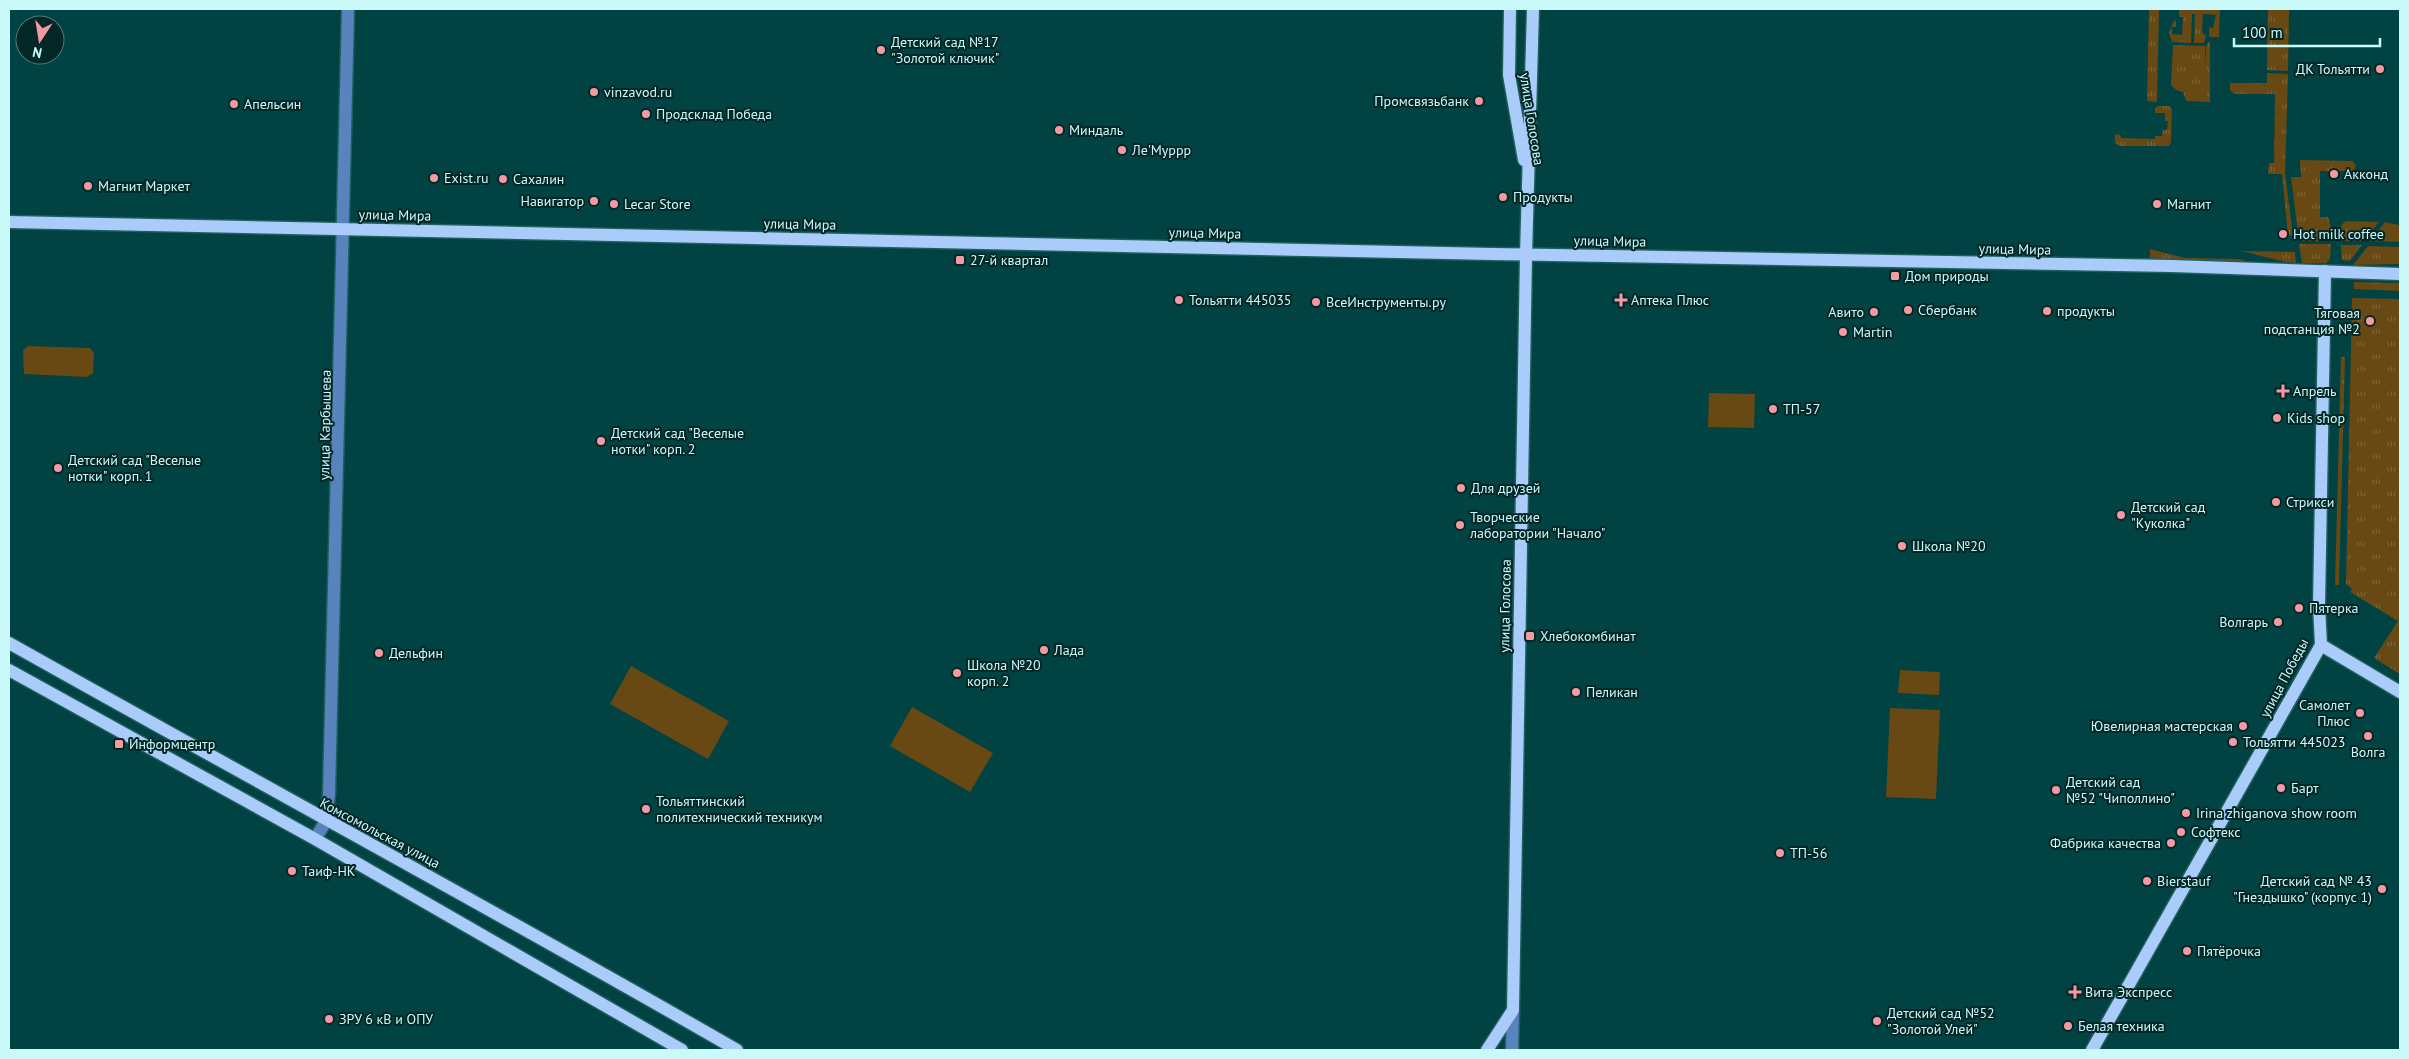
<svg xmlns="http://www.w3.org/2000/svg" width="2409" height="1059" font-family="'PT Sans',sans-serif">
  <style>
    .grass { fill: url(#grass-tufts) }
    .garden { fill: #684813 }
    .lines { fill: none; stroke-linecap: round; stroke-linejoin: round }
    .minor-casing { stroke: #215f5f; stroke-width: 15 }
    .major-casing { stroke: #215f5f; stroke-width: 15 }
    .minor { stroke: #5883bc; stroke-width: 12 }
    .major { stroke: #a9ccfa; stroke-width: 12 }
    .poi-dot { fill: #f49aa0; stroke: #032626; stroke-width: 2 }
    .labels { text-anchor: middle; stroke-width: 4; stroke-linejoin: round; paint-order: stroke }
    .poi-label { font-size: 14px; fill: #caf9f9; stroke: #032626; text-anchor: start }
    .street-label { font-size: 14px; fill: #caf9f9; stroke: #032626 }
  </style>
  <defs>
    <pattern id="grass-tufts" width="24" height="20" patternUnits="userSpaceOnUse" patternTransform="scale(1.25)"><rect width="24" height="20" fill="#684813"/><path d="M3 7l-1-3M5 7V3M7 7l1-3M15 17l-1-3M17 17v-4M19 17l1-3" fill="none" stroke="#7c6336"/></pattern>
  </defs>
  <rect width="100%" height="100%" fill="#014242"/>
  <g class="grass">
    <polygon points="2149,9 2159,9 2157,102 2147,101"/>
    <polygon points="2179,9 2220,9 2219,37 2209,37 2209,27 2213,28 2216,15 2203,14 2202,32 2206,36 2204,43 2194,43 2195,14 2192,14 2191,43 2172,42 2169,33 2174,21 2176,20 2176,27 2172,27 2172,34 2182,35 2183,17 2179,17"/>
    <polygon points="2268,9 2289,9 2288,71 2267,70"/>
    <polygon points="2210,41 2210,102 2186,101 2183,92 2176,90 2171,85 2173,45 2205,46 2205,67 2206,46"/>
    <polygon points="2267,73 2288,74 2285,173 2293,236 2288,236 2282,174 2268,174 2269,163 2274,163 2275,94 2234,94 2230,90 2230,83 2267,83"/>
    <polygon points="2158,106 2169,106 2172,109 2171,142 2169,146 2120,146 2115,143 2115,134 2120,135 2121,138 2155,139 2155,136 2162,136 2163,130 2167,130 2168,121 2165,121 2165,113 2155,113 2155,108"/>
    <polygon points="2300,160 2352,161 2356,165 2354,171 2320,171 2320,217 2328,217 2331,227 2331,241 2299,241 2291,177 2301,177"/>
    <polygon points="2344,222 2347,221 2379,222 2364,241 2341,241 2341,226"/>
    <polygon points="2385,222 2399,225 2400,242 2370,241"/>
    <polygon points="2299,244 2331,244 2330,259 2326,263 2302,263"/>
    <polygon points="2341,245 2362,245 2350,261 2342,260"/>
    <polygon points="2368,246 2400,247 2400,264 2353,265"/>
    <polygon points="2150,249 2185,258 2240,259 2248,262 2150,260"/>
    <polygon points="2242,251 2295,252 2296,263 2285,262"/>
    <polygon points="2354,282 2400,283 2400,291 2354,289"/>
    <polygon points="2352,298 2400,299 2400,674 2374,658 2398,621 2350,592 2352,589 2346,584"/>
    <polygon points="2341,357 2345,357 2339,585 2335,585"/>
  </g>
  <g class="garden">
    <polygon points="28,346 90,348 94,353 93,373 87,377 24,374 23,350"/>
    <polygon points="1709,393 1755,394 1754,428 1708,427"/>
    <polygon points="631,666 729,721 708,759 610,704"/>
    <polygon points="1900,670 1940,672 1939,695 1898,693"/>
    <polygon points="912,707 993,753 970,792 890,746"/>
    <polygon points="1890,708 1940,710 1936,799 1886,797"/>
  </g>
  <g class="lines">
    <g class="minor-casing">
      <g id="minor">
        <polyline points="315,839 326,821 329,794 348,9"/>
        <polyline points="1512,1050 1513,1010"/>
      </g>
    </g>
    <g class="major-casing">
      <g id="major">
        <polyline points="1510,9 1509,75 1524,160"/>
        <polyline points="9,222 1492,254 2172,266 2400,274"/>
        <path d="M9,643C251,779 496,911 737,1050"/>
        <polyline points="2321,645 2400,692"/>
        <polyline points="9,670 315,839 682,1050"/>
        <polyline points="1487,1050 1513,1010 1526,255 1533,9"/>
        <polyline points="2092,1050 2321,645 2319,606 2325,271"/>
      </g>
    </g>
    <use href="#minor" class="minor"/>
    <use href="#major" class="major"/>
  </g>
  <g class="poi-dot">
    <circle cx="881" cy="50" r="5"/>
    <circle cx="2380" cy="69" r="5"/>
    <circle cx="594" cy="92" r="5"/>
    <circle cx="1479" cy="101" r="5"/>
    <circle cx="234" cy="104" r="5"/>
    <circle cx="646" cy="114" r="5"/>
    <circle cx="1059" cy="130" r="5"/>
    <circle cx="1122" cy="150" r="5"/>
    <circle cx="2334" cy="174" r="5"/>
    <circle cx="434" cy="178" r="5"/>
    <circle cx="503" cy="179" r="5"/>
    <circle cx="88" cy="186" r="5"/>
    <circle cx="1503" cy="197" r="5"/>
    <circle cx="594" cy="201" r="5"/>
    <circle cx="614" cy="204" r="5"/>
    <circle cx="2157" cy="204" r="5"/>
    <circle cx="2283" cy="234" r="5"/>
    <rect x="955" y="255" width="10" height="10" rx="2.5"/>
    <rect x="1890" y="271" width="10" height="10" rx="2.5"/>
    <circle cx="1179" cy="300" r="5"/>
    <path d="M1618.5 292.5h5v5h5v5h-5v5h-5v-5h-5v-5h5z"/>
    <circle cx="1316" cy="302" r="5"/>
    <circle cx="1908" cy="310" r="5"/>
    <circle cx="2047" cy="311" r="5"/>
    <circle cx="1874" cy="312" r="5"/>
    <circle cx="2370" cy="321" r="5"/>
    <circle cx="1843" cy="332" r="5"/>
    <path d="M2280.5 383.5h5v5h5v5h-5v5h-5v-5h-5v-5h5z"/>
    <circle cx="1773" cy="409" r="5"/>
    <circle cx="2277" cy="418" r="5"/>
    <circle cx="601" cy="441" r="5"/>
    <circle cx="58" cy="468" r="5"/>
    <circle cx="1461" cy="488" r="5"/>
    <circle cx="2276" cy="502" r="5"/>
    <circle cx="2121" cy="515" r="5"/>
    <circle cx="1460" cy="525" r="5"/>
    <circle cx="1902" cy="546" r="5"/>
    <circle cx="2299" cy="608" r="5"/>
    <circle cx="2278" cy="622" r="5"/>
    <rect x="1525" y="631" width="10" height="10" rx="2.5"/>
    <circle cx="1044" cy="650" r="5"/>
    <circle cx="379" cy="653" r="5"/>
    <circle cx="957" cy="673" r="5"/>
    <circle cx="1576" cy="692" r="5"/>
    <circle cx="2360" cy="713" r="5"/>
    <circle cx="2243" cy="726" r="5"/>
    <circle cx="2368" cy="736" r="5"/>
    <circle cx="2233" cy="742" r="5"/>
    <rect x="114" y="739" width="10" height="10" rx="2.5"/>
    <circle cx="2281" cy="788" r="5"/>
    <circle cx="2056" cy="790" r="5"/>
    <circle cx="646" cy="809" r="5"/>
    <circle cx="2186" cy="813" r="5"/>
    <circle cx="2181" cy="832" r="5"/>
    <circle cx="2171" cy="843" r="5"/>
    <circle cx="1780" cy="853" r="5"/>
    <circle cx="292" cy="871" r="5"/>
    <circle cx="2147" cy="881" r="5"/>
    <circle cx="2382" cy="889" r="5"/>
    <circle cx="2187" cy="951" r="5"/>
    <path d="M2072.5 984.5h5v5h5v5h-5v5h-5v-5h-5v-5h5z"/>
    <circle cx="329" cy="1019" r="5"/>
    <circle cx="1877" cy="1021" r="5"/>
    <circle cx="2068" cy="1026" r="5"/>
  </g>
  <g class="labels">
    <g class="poi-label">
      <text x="891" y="47">Детский сад №17<tspan x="891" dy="16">"Золотой ключик"</tspan></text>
      <text x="2370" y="74" text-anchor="end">ДК Тольятти</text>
      <text x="604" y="97">vinzavod.ru</text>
      <text x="1469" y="106" text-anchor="end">Промсвязьбанк</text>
      <text x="244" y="109">Апельсин</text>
      <text x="656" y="119">Продсклад Победа</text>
      <text x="1069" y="135">Миндаль</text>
      <text x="1132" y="155">Ле'Муррр</text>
      <text x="2344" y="179">Акконд</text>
      <text x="444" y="183">Exist.ru</text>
      <text x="513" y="184">Сахалин</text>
      <text x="98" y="191">Магнит Маркет</text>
      <text x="1513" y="202">Продукты</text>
      <text x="584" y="206" text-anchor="end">Навигатор</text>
      <text x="624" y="209">Lecar Store</text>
      <text x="2167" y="209">Магнит</text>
      <text x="2293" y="239">Hot milk coffee</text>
      <text x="970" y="265">27-й квартал</text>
      <text x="1905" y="281">Дом природы</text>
      <text x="1189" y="305">Тольятти 445035</text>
      <text x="1631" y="305">Аптека Плюс</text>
      <text x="1326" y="307">ВсеИнструменты.ру</text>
      <text x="1918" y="315">Сбербанк</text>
      <text x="2057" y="316">продукты</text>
      <text x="1864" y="317" text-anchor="end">Авито</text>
      <text x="2360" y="318" text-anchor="end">Тяговая<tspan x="2360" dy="16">подстанция №2</tspan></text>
      <text x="1853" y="337">Martin</text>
      <text x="2293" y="396">Апрель</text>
      <text x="1783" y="414">ТП-57</text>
      <text x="2287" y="423">Kids shop</text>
      <text x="611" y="438">Детский сад "Веселые<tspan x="611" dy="16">нотки" корп. 2</tspan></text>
      <text x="68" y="465">Детский сад "Веселые<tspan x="68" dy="16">нотки" корп. 1</tspan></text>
      <text x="1471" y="493">Для друзей</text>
      <text x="2286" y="507">Стрикси</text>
      <text x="2131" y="512">Детский сад<tspan x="2131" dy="16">"Куколка"</tspan></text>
      <text x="1470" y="522">Творческие<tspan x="1470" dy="16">лаборатории "Начало"</tspan></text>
      <text x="1912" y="551">Школа №20</text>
      <text x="2309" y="613">Пятерка</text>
      <text x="2268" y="627" text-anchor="end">Волгарь</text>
      <text x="1540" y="641">Хлебокомбинат</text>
      <text x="1054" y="655">Лада</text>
      <text x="389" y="658">Дельфин</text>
      <text x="967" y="670">Школа №20<tspan x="967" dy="16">корп. 2</tspan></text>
      <text x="1586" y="697">Пеликан</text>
      <text x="2350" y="710" text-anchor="end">Самолет<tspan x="2350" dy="16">Плюс</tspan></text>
      <text x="2233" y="731" text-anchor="end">Ювелирная мастерская</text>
      <text x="2243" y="747">Тольятти 445023</text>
      <text x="129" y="749">Информцентр</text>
      <text x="2368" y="757" text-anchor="middle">Волга</text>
      <text x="2066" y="787">Детский сад<tspan x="2066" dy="16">№52 "Чиполлино"</tspan></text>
      <text x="2291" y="793">Барт</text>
      <text x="656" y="806">Тольяттинский<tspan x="656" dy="16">политехнический техникум</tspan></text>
      <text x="2196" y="818">Irina zhiganova show room</text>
      <text x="2191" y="837">Софтекс</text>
      <text x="2161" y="848" text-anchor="end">Фабрика качества</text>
      <text x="1790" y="858">ТП-56</text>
      <text x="302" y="876">Таиф-НК</text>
      <text x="2157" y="886">Bierstauf</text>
      <text x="2372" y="886" text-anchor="end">Детский сад № 43<tspan x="2372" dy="16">"Гнездышко" (корпус 1)</tspan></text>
      <text x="2197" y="956">Пятёрочка</text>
      <text x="2085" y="997">Вита Экспресс</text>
      <text x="1887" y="1018">Детский сад №52<tspan x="1887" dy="16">"Золотой Улей"</tspan></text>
      <text x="339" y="1024">ЗРУ 6 кВ и ОПУ</text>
      <text x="2078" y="1031">Белая техника</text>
    </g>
    <g class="street-label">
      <text transform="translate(1532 119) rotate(81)" y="5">улица Голосова</text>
      <text transform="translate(395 215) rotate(1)" y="5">улица Мира</text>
      <text transform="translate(800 224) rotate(1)" y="5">улица Мира</text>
      <text transform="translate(1205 233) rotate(1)" y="5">улица Мира</text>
      <text transform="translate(1610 241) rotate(1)" y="5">улица Мира</text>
      <text transform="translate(2015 249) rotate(1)" y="5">улица Мира</text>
      <text transform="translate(325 425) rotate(-89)" y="5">улица Карбышева</text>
      <text transform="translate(1505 606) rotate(-89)" y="5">улица Голосова</text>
      <text transform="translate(2284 678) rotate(-62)" y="5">улица Победы</text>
      <text transform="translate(380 833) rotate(28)" y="5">Комсомольская улица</text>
    </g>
  </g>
  <rect width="2409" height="1059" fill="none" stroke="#caf9f9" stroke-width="20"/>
  <g transform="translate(40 40) rotate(192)"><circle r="24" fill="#032626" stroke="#537a7a"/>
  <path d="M0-4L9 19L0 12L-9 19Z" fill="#f49aa0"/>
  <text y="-8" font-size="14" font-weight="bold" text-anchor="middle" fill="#caf9f9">N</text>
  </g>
  <path d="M2234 38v8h146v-8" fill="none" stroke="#caf9f9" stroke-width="2.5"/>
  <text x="2242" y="38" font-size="15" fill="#caf9f9" stroke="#032626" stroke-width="4" paint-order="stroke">100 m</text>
</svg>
